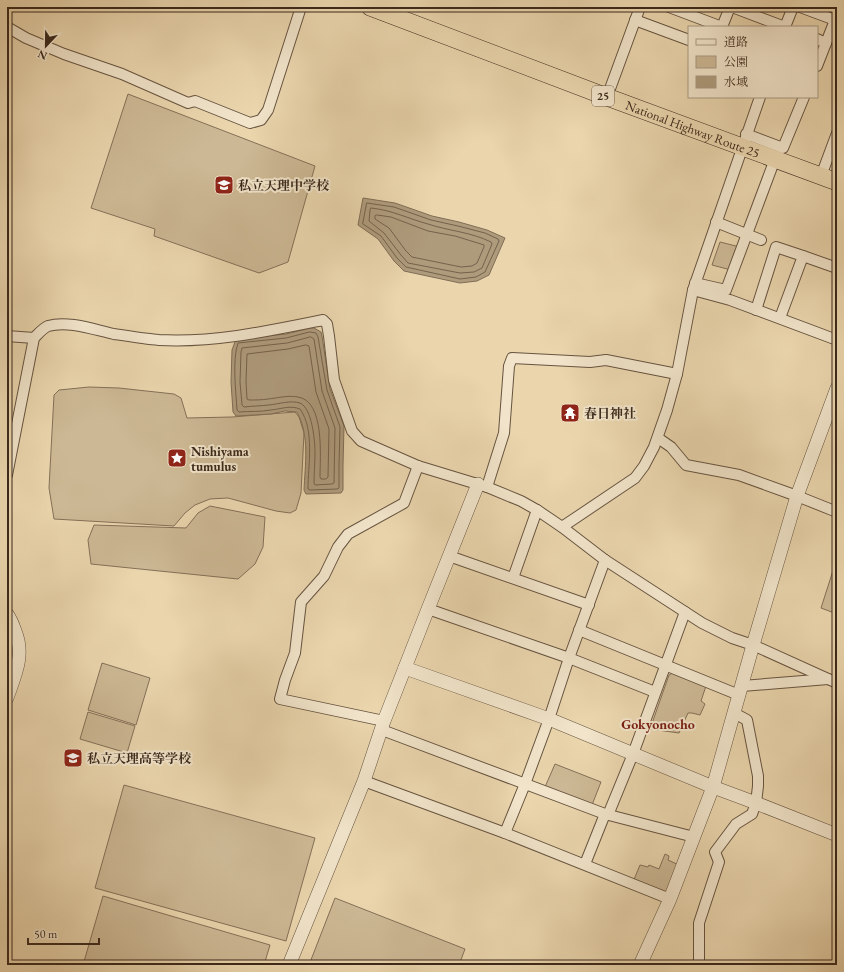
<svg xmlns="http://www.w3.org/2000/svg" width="844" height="972" font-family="'EB Garamond','Noto Serif JP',serif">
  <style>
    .green { fill: #ccb894; stroke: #847058 }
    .water { fill: #ae9b7c; stroke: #806d56 }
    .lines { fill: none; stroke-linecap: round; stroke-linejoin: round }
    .shore { stroke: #74624c; stroke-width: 1 }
    .minor-casing { stroke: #675440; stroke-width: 12 }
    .tertiary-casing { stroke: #675440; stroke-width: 14 }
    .trunk-casing { stroke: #3b291c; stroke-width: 18 }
    .minor { stroke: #f1e4ca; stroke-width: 10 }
    .tertiary { stroke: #f1e4ca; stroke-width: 13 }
    .trunk { stroke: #ead5ad; stroke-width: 17 }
    .labels { text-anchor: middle; stroke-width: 4; stroke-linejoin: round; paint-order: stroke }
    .shield { fill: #f1e4ca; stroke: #726150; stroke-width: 1 }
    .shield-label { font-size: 12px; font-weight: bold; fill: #3b291c }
    .street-label { font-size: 13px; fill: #3b291c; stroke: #f1e4ca }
    .poi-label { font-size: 13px; font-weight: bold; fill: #3b291c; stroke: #f1e4ca; text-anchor: start }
    .neighbourhood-label { font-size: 14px; font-weight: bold; fill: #7a1f14; stroke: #f1e4ca }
  </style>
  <rect width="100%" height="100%" fill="#ead5ad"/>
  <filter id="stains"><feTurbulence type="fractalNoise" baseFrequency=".005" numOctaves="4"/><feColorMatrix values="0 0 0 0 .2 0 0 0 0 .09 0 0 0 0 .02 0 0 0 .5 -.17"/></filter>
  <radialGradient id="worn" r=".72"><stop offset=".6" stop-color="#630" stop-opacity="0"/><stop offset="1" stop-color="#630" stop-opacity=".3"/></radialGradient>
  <g class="green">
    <polygon points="128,94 315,166 288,262 259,273 154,236 155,229 91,208"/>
    <polygon points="720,242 740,247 731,270 712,265"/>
    <polygon points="89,387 119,388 174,394 181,398 187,418 232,417 295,412 299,417 304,433 301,493 296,510 290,513 276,511 228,498 210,499 195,505 185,513 174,526 54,519 49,488 54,395 59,390"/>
    <polygon points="210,506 265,517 263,547 255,564 238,579 91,564 88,540 94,525 186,528 198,513"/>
    <polygon points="837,558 837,614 821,608"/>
    <polygon points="102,663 150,678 136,725 88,710"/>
    <polygon points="676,671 707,683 701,701 705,704 700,715 692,713 688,713 679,733 650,729 669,675"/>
    <polygon points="88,712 135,726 127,753 80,739"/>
    <polygon points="555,764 601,782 592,805 545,787"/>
    <polygon points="124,785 315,838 286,941 95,888"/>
    <polygon points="665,854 669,856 668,860 681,866 668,896 633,882 640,865 648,867 649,865 659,869"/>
    <polygon points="103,896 270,945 264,965 83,965"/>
    <polygon points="335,898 465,949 459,965 309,965"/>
  </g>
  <g class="water">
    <polygon points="363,198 395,203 432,216 459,222 487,230 505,238 489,275 477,281 460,283 404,271 394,261 378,239 358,225"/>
    <path d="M310,328H314L321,332L322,336L330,389L344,426L343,465V490L341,493L306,494L304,490C305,465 310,436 297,412L285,411L271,414L236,416L233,412L231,382L232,350L236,339L286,334Z"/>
  </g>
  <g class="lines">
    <g class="shore">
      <polygon points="367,203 394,207 431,220 458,226 485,233 498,239 499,241 485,272 476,277 460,279 406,267 397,258 381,236 363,224"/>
      <path d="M371,208C392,210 409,219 428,224C449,231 471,232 491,242L492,244L482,268L474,272L460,273L408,263L401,255L384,233L369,221L370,210Z"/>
      <polygon points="377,215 391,217 428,231 455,236 481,244 484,245 484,247 477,263 472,266 461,267 412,257 406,251 389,228 375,219 375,216"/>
      <path d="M310,332L316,333L318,337L327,390L340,427L339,465V488L337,489L310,490L308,489C308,465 315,430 300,409C290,405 281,409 271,410C261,412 250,411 239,412L237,410C236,392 232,360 238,343L286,338Z"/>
      <path d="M311,337L314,339L322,391L335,428L334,483L332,484L315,485L314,483C314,473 315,463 315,452C315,441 312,408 300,403C290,400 279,404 269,405C260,406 252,406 244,407L242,405L240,382L241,352L242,348L287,343Z"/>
      <path d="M306,345L309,346L316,392L329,429L328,477L326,479H321L320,477C320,457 325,401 298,397C288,395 278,398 268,399C262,400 255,400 249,400L247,399L246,382L247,354L288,349Z"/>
    </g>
    <g class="minor-casing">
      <g id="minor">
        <polyline points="669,7 722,27"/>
        <polyline points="732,7 785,27"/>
        <polyline points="800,7 835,20 817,66"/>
        <polyline points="635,20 689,40"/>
        <polyline points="7,27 26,38 64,54 122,74 188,103 195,101 250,123 261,120 268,110 301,7"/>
        <polyline points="722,27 730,7"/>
        <polyline points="785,27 793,7"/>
        <polyline points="817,39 826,43"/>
        <polyline points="607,97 640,7"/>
        <polyline points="746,134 783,148 804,97"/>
        <polyline points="821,176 837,133"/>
        <polyline points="716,222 761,240"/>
        <polyline points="695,283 726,290 775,159"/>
        <polyline points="693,290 730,300 837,340"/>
        <polyline points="756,310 776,247 803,256"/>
        <polyline points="780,318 803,256 837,268"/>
        <polyline points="7,336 34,338"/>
        <polyline points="658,438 671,447 686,465 739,475 797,496 837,512"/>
        <path d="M7,475L34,338C38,334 43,328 48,326C68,320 95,330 114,334C127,336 146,339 159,340C214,343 269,331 323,320L327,324L329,336L334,380L352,431L361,441L418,466L487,487L521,501L537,510L562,527L605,560L702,623L732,638L753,645L837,683"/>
        <polyline points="487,487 504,433 509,366 512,358 590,362 606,360 677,374"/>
        <polyline points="562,527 635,478 644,466 654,447 667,410 677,374 693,290 760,97"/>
        <polyline points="449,556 589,605"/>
        <polyline points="513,578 537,510"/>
        <polyline points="428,609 569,658 655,692"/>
        <polyline points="579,630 739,695"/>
        <polyline points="742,686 828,679"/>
        <polyline points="384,721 280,699 285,680 295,653 301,602 324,576 338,547 348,534 404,503 418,466"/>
        <polyline points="382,730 605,814 694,837"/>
        <polyline points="364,781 505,833 670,899"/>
        <polyline points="608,815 633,754 685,612"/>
        <polyline points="505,833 525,784 549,719 569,658 605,560"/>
        <polyline points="585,864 605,814"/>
        <polyline points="699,965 699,923 719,862 715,852 736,824 752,814 756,803 758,786 758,776 747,720 734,713"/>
      </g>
    </g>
    <g class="tertiary-casing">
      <g id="tertiary">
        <path d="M7,614C11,620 13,625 15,631C25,655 15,675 7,698"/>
        <polyline points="405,668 549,719 713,787 756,803 837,835"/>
        <polyline points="289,965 364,781 384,721 428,609 478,484"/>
        <polyline points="640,965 670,899 713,787 753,645 797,496 837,388"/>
      </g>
    </g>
    <g class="trunk-casing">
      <g id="trunk">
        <path id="s1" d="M370,7L607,97L837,182"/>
      </g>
    </g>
    <use href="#minor" class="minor"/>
    <use href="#tertiary" class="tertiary"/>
    <use href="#trunk" class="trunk"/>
  </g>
  <defs>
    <g id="school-square" transform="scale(1)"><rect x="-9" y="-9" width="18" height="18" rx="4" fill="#8f2418" stroke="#f1e4ca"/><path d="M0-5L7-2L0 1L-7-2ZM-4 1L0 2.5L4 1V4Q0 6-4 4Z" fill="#fff"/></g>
    <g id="temple-square" transform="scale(1)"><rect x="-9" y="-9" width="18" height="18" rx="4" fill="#8f2418" stroke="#f1e4ca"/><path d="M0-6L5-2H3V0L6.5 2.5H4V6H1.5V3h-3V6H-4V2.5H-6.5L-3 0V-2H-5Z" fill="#fff"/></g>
    <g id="sight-square" transform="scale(1)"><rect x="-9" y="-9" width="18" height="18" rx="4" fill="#8f2418" stroke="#f1e4ca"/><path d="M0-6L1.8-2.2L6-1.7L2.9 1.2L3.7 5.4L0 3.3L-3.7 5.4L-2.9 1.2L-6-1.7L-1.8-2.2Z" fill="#fff"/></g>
  </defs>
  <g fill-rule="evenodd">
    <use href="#school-square" x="224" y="185"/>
    <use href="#temple-square" x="570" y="413"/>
    <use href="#sight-square" x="177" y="458"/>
    <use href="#school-square" x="73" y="758"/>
  </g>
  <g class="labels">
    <rect class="shield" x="592" y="86" width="22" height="20" rx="3"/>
    <g class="shield-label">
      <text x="603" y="100">25</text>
    </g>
    <g class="street-label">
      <text dy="5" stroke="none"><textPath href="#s1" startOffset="345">National Highway Route 25</textPath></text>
    </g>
    <g class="poi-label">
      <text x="238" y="190">私立天理中学校</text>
      <text x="584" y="418">春日神社</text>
      <text x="191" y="456">Nishiyama<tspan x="191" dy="15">tumulus</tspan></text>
      <text x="87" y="763">私立天理高等学校</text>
    </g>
    <g class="neighbourhood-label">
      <text x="658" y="729">Gokyonocho</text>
    </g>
  </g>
  <rect width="844" height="972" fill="none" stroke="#ead5ad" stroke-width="24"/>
  <rect x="8" y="8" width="828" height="956" fill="none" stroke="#3b291c" stroke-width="2"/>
  <rect x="12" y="12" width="820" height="948" fill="none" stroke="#3b291c"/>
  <rect x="688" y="26" width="130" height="72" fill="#f1e4ca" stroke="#a89984"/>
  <rect x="696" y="39" width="20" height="6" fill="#f1e4ca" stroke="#a89984"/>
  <text x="724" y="46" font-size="12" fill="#3b291c">道路</text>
  <rect x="696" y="56" width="20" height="12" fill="#ccb894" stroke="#a89984"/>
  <text x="724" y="66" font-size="12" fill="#3b291c">公園</text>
  <rect x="696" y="76" width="20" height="12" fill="#ae9b7c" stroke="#a89984"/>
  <text x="724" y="86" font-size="12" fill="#3b291c">水域</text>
  <g transform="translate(46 46) rotate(202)" stroke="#f1e4ca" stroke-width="3" paint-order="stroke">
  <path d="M0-3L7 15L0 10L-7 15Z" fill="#3b291c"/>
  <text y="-6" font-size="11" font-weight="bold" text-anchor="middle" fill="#3b291c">N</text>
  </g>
  <path d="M28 938v6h71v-6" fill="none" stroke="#3b291c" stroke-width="2"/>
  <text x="34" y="938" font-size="12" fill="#3b291c" stroke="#f1e4ca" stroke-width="3" paint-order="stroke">50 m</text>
  <rect width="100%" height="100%" filter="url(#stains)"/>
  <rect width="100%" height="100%" fill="url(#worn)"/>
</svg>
